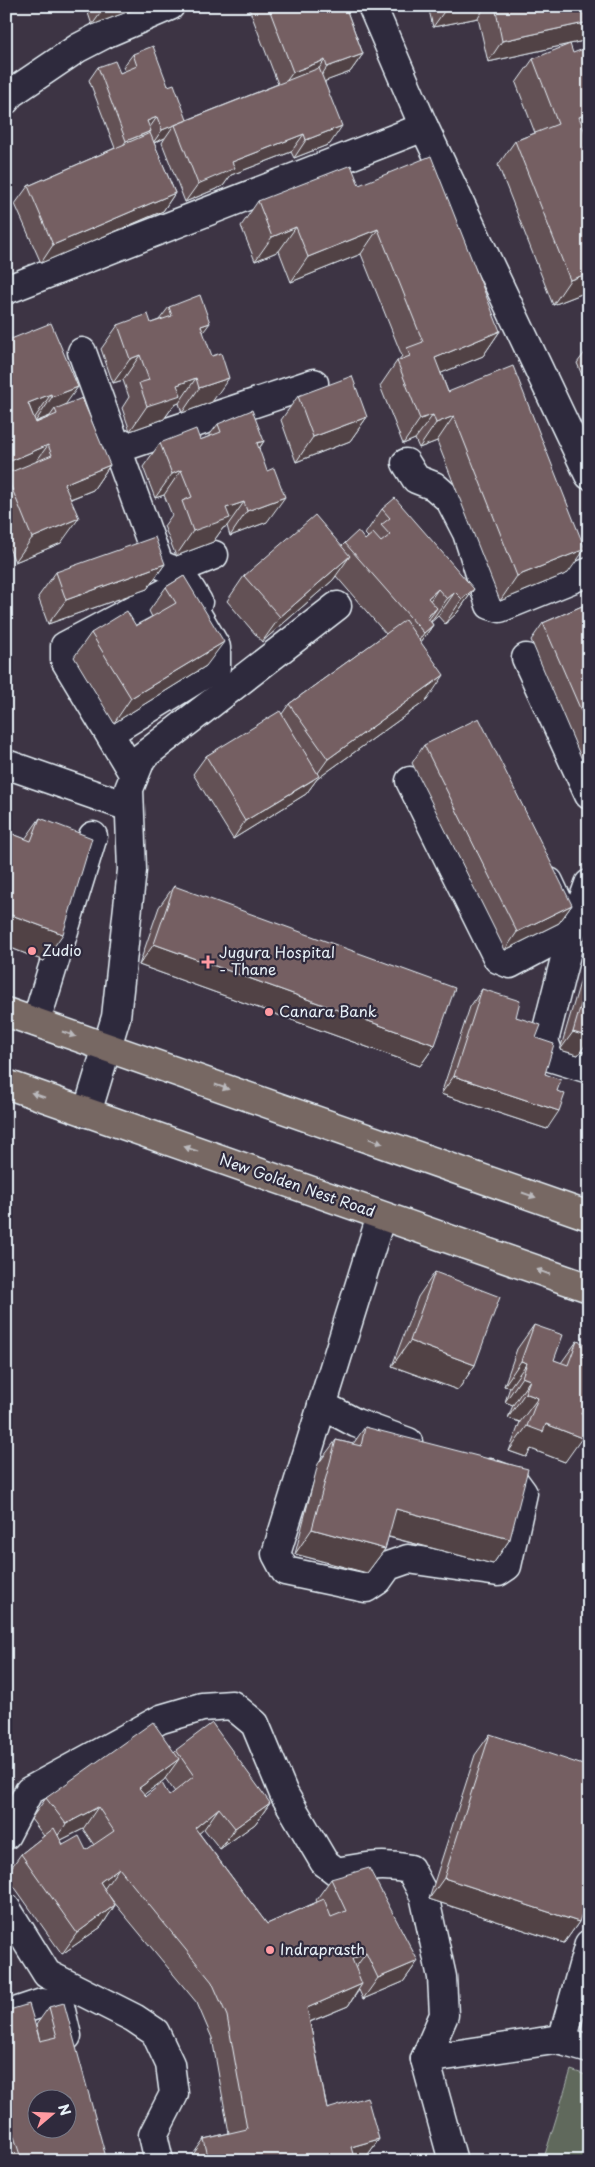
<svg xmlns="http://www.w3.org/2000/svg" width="595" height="2167" font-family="'Playpen Sans',sans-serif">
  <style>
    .green { fill: #61695c; stroke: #a4adaa }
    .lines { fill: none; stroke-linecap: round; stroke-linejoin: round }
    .minor-casing { stroke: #e8f1f8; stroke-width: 31 }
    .major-casing { stroke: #e8f1f8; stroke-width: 31 }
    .minor { stroke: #2f2a3d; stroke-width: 28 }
    .major { stroke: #776864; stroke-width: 28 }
    .wall { fill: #645154; stroke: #e8f1f8; fill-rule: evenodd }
    .shaded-wall { fill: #514245; stroke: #e8f1f8 }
    .building { fill: #745e62; stroke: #e8f1f8; fill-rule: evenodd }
    .oneway { fill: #bbbabd }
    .poi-dot { fill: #ff9aa2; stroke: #2f2a3d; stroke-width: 2 }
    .labels { text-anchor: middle; stroke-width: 4.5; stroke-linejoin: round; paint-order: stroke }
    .poi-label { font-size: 15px; fill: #e8f1f8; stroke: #2f2a3d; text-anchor: start }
    .street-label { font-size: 15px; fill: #e8f1f8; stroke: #2f2a3d }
  </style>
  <rect width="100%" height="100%" fill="#3d3444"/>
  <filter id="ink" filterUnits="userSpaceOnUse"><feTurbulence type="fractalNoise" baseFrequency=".02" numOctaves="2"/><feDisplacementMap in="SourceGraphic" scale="10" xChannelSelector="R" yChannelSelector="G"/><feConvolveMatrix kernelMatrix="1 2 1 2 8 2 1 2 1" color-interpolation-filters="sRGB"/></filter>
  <g filter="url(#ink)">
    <polygon class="green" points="571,2070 589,2076 589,2161 543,2161"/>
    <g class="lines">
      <g class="minor-casing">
        <g id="minor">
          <polyline points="372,6 424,127 589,475"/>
          <polyline points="6,100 10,94 78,48 107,33 170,6"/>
          <polyline points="6,290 424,127"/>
          <path d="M82,352L159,564C182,573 186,581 198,602"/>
          <polyline points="117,449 314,383"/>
          <polyline points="406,463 416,479 434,486 450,500 467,533 490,605 500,608 589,572"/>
          <polyline points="176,570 214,555"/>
          <polyline points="526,658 589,795"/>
          <polyline points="109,733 216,667 216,647 185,594 171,590 65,646 65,660 134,775"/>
          <polyline points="6,764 129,807"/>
          <polyline points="410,781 498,959 510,964 572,931 549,882"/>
          <polyline points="589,884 572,931 544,1041 550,1057 589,1069"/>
          <polyline points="36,1022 93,836"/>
          <polyline points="87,1113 116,1017 132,870 129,789 142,757 337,606"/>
          <polyline points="381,1216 276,1554 285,1571 366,1588 378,1580 388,1566 408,1559 498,1572 507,1566 523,1493 515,1482 490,1473"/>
          <polyline points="322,1405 356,1423 408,1442"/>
          <path d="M6,1835L29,1791L161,1719L202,1707L232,1705L255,1724L284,1794L324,1862L337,1872C365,1867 382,1863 410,1869L424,1895L442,1977L444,2015L425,2059L554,2040L562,2041L589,2049"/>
          <polyline points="6,1908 47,1974 134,2018 155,2032 170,2064 174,2094 153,2135 159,2161"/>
          <polyline points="6,2015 42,2003 60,2006 67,2036"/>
          <polyline points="562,2041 589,1944"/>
          <polyline points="425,2059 453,2161"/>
        </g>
      </g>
      <g class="major-casing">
        <g id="major">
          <polyline points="6,1012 589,1216"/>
          <polyline points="6,1084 589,1288"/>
        </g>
      </g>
      <use href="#minor" class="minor"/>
      <use href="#major" class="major"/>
    </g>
    <g class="wall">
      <polygon points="87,6 143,6 92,25 86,7"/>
      <polygon points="248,6 345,6 363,54 350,72 325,81 330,144 294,158 291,152 231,175 223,186 185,202 162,143 165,138 154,143 175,193 163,211 41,263 15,204 28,186 115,148 89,80 98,67 120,73 125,71 123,67 133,54 168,86 187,120 278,84"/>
      <polygon points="428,6 589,6 588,40 488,62 478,18 433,27"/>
      <polygon points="573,53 589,131 585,132 586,151 589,159 589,291 553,305 498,165 515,141 535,133 516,83 533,59"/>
      <polygon points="359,185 500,331 483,356 441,373 448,392 568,573 500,601 437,441 419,448 415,439 403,444 380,386 397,361 398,361 402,356 361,254 291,282 279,251 255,261 241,226 258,201"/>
      <polygon points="169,307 203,332 212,402 182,413 179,403 174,405 164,419 130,431 122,408 129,397 123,380 113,383 101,349 118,325 151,323 159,320"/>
      <path d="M6,341L65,405L110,465L93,490L71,499L61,543L15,562L6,541ZM50,416L49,418L36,423V422Z"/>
      <polygon points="589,347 589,392 577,363"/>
      <polygon points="298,396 367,417 350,441 296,462 281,420"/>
      <polygon points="218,424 264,441 259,449 267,522 230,536 227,526 223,528 213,542 176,556 164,526 172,515 164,495 155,498 143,467 160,443 200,440 208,437"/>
      <polygon points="382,509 474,589 457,613 445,624 438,616 431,622 433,625 421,642 427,700 317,779 306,794 233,839 193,774 206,756 282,714 289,704 386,634 336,576 333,580 262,642 227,601 244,576 342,546 345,543 365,540 368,537 365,534"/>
      <polygon points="165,564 147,589 48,624 38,597 56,572"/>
      <polygon points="184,576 206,666 114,723 74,657 91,633 136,626 152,617 149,611 166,587"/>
      <polygon points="589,603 589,776 531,640 543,623"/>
      <polygon points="424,745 572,905 559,923 505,950 412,763"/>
      <polygon points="40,818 44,961 6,946 6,838 10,833 25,839"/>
      <polygon points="174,886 435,1045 420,1066 139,965 159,907"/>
      <polygon points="589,952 589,1040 578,1055 560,1050"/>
      <polygon points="482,989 516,1017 536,1038 545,1074 557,1091 547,1129 441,1094 470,1007"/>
      <polygon points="435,1272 475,1365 458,1390 392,1366 418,1297"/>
      <polygon points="534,1325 554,1360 561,1363 577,1341 581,1414 565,1462 531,1449 526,1457 509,1451 520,1422 508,1418 513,1405 505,1402 510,1387 504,1386 517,1349"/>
      <polygon points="365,1427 510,1539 493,1564 388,1537 385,1549 367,1573 295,1554 318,1464 336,1440 353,1444"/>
      <polygon points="490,1734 579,1922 564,1943 429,1899 475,1755"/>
      <path d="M176,1750L270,1803L255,1824L220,1849L204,1829L199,1833L267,1924L317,1902L316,1900L331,1879L418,1961L403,1982L363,1999L359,1990L348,2006L310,2022L327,2109L379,2139L364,2160L362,2161H189V2160L204,2139L229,2133L212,2038L197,2003L108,1895L115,1905L101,1927L62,1954L6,1875L21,1854L44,1836L31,1819L46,1798L174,1752ZM165,1778L175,1792L169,1796H146L144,1794L164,1780ZM83,1829L94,1845L86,1850L63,1845L61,1840Z"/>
      <polygon points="49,2007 107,2161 6,2161 6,2011 40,2041 36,2025"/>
    </g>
    <g class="shaded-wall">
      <polygon points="107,6 143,6 92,25 105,7"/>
      <polygon points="448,6 486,6 478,18 433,27"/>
      <polygon points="589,22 588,40 488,62 502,41"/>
      <polygon points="363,54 350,72 315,85 327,67"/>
      <polygon points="325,60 312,78 280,90 293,72"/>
      <polygon points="589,113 589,131 562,142 579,117"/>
      <polygon points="157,117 148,130 147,121"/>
      <polygon points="174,125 165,138 153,143 162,130"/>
      <polygon points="342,126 330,144 294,158 306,140"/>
      <polygon points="151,131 142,144 117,154 126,141"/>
      <polygon points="304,134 291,152 231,175 223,186 185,202 198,184 232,162"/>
      <polygon points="589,146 589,147 573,170 584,147"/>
      <polygon points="175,193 163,211 41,263 53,245"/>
      <polygon points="296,227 279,251 255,261 272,237"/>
      <polygon points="378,229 361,254 291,282 308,257"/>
      <polygon points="589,273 589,291 553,305 570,280"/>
      <polygon points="210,323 192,347 201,326"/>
      <polygon points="500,331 483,356 417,383 435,358"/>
      <polygon points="140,355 123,380 113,383 130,359"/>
      <polygon points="196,378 179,403 174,405 164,419 130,431 147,406 177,385"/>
      <polygon points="229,378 212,402 182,413 199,388"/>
      <polygon points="78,387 60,412 55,409 50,416 35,422 52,397"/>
      <polygon points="51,394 34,419 28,403"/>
      <polygon points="433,415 415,439 403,444 420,419"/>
      <polygon points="454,416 437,441 419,448 436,423"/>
      <polygon points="367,417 350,441 296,462 313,437"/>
      <polygon points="264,441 247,466 257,443"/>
      <polygon points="48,445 30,470 6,474 6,463"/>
      <polygon points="110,465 93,490 47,508 64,484"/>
      <polygon points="181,470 164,495 155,498 172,474"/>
      <polygon points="285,497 267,522 230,536 247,511"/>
      <polygon points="244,502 227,526 223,528 213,542 176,556 193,531 226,508"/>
      <polygon points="79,518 61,543 15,562 32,538"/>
      <polygon points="585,549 568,573 500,601 517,576"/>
      <polygon points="350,556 333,580 262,642 280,617"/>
      <polygon points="165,564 147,589 48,624 66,600"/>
      <polygon points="438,589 421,614 428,598"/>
      <polygon points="474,589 457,613 445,624 462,599"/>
      <polygon points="455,592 438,616 429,624 447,599"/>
      <polygon points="437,608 421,630 427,617"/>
      <polygon points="433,625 416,649 407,658 424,633"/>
      <polygon points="224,642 206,666 114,723 131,698"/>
      <polygon points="444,675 427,700 317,779 306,794 233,839 245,821 313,780 328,759"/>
      <polygon points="572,905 559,923 505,950 517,932"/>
      <polygon points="6,913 63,934 44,961 6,946"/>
      <polygon points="154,944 435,1045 420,1066 139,965"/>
      <polygon points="573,1032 589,1037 589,1040 578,1055 560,1050"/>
      <polygon points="454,1076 559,1111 547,1129 441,1094"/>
      <polygon points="410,1341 475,1365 458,1390 392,1366"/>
      <polygon points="521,1361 527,1363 510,1387 504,1386"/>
      <polygon points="522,1377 530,1380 513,1405 505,1402"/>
      <polygon points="525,1393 538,1398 520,1422 508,1418"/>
      <polygon points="546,1424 582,1438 565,1462 531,1449 526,1457 509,1451 527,1426"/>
      <polygon points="396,1509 510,1539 493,1564 378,1534"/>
      <polygon points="312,1529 385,1549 367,1573 295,1554"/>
      <polygon points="179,1759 164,1780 124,1809 139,1788"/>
      <polygon points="270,1803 255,1824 220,1849 235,1828"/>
      <polygon points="98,1807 83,1829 51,1845 66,1824"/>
      <polygon points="219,1808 204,1829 181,1849 195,1828"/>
      <polygon points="119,1868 104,1889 100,1882"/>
      <polygon points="444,1878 579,1922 564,1943 429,1899"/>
      <polygon points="115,1905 101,1927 62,1954 77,1933"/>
      <polygon points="366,1953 351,1974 352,1959"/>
      <polygon points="418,1961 403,1982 363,1999 378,1978"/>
      <polygon points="362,1984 348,2006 292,2029 307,2008"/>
      <polygon points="379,2139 364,2160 341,2161 351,2147"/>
    </g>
    <g class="building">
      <polygon points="268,6 345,6 363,54 327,67 325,60 293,72"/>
      <polygon points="495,6 589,6 589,22 502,41"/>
      <polygon points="570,44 573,53 589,47 589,113 579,117 589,142 589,146 584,147 589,159 589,273 570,280 515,141 558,124 533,59"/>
      <polygon points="153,46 168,86 174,84 187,120 162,130 157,117 147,121 151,131 126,141 98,67 115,61 120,73 137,66 133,54"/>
      <polygon points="319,68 342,126 306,140 304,134 232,162 235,168 198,184 175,125"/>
      <polygon points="150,133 175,193 53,245 28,186"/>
      <polygon points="431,156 500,331 435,358 448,392 513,366 585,549 517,576 454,416 436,423 433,415 420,419 397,361 410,356 407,348 423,342 378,229 308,257 296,227 272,237 258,201 351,165 359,185"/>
      <polygon points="200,295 210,323 201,326 212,356 221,353 229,378 199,388 196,378 177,385 181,395 147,406 139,383 149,380 140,355 130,359 118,325 148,314 151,323 172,316 169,307"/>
      <polygon points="51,323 78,387 52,397 51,394 28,403 36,423 57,414 55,409 82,398 110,465 64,484 79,518 32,538 6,474 52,455 48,445 6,463 6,383 10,382 6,373 6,341"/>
      <polygon points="352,376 367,417 313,437 298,396"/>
      <polygon points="252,410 264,441 257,443 267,471 274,468 285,497 247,511 244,502 226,508 230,518 193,531 182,501 192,497 181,470 172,474 160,443 196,429 200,440 221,432 218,424"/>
      <polygon points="395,498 474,589 462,599 455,592 447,599 438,589 428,598 437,608 427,617 433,625 424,633 345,543 358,531 365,540 373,533 381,542 390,535 381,525 390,518 382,509"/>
      <polygon points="315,515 350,556 280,617 244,576"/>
      <polygon points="155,537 165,564 66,600 56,572"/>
      <polygon points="184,576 224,642 131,698 91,633 127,611 136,626 176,603 166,587"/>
      <polygon points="589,603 589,729 543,623"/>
      <polygon points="405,620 444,675 328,759 289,704"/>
      <polygon points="280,711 319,776 245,821 206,756"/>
      <polygon points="479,718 572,905 517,932 424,745"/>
      <polygon points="40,818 92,838 63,934 6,913 6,843 10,833 31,841"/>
      <polygon points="174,886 455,988 435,1045 154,944"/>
      <polygon points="589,977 589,1037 573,1032"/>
      <polygon points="482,989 520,1001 516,1017 541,1025 536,1038 554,1044 545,1074 561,1080 557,1091 565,1094 559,1111 454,1076"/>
      <polygon points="435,1272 500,1297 475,1365 410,1341"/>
      <polygon points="534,1325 563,1335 554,1360 568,1365 577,1341 589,1345 589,1394 581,1414 589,1417 589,1420 582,1438 546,1424 543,1432 527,1426 538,1398 525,1393 530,1380 522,1377 527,1363 521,1361"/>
      <polygon points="365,1427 528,1469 510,1539 396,1509 385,1549 312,1529 336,1440 361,1446"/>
      <polygon points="153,1722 179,1759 139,1788 146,1796 162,1783 169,1796 194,1776 176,1750 212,1723 270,1803 235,1828 219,1808 195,1828 267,1924 324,1899 331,1917 346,1911 331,1879 369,1868 418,1961 378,1978 366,1953 352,1959 362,1984 307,2008 327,2109 367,2097 379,2139 351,2147 355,2161 209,2161 204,2139 247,2129 227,2016 212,1982 119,1868 100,1882 115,1905 77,1933 21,1854 54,1828 63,1845 79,1836 86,1850 114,1831 98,1807 66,1824 46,1798"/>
      <polygon points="490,1734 589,1767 589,1892 579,1922 444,1878"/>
      <path d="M64,2003L107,2161H22L6,2112V2011L29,2004L40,2041L57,2037L49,2007ZM38,2100H68V2130H38Z"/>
    </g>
    <defs><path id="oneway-solid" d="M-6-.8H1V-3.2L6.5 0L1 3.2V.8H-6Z" transform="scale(1.25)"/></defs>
    <g class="oneway">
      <use href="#oneway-solid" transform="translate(69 1034) rotate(19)"/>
      <use href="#oneway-solid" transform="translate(222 1087) rotate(19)"/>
      <use href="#oneway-solid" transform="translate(38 1095) rotate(-160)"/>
      <use href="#oneway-solid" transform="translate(376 1141) rotate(19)"/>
      <use href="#oneway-solid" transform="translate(191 1149) rotate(-161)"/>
      <use href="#oneway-solid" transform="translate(529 1195) rotate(19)"/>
      <use href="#oneway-solid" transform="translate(543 1272) rotate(-161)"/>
    </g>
  </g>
  <g class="poi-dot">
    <circle cx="32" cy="951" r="5"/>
    <path d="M205.5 954.5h5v5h5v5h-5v5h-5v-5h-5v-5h5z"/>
    <circle cx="269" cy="1012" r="5"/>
    <circle cx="270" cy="1950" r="5"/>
  </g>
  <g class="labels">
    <g class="poi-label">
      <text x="42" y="956">Zudio</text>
      <text x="219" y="958">Jugura Hospital<tspan x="219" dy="17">- Thane</tspan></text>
      <text x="279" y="1017">Canara Bank</text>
      <text x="280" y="1955">Indraprasth</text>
    </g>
    <g class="street-label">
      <text transform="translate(297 1186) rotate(19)" y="5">New Golden Nest Road</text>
    </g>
  </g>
  <rect width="595" height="2167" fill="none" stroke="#2f2a3d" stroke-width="25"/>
  <rect x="12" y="12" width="570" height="2142" fill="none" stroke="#e8f1f8" stroke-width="2" filter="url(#ink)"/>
  <g transform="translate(52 2114) rotate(71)"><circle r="24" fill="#2f2a3d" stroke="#797a88"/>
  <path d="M0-4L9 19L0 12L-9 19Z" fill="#ff9aa2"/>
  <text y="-8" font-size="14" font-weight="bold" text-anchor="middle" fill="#e8f1f8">N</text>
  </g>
</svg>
